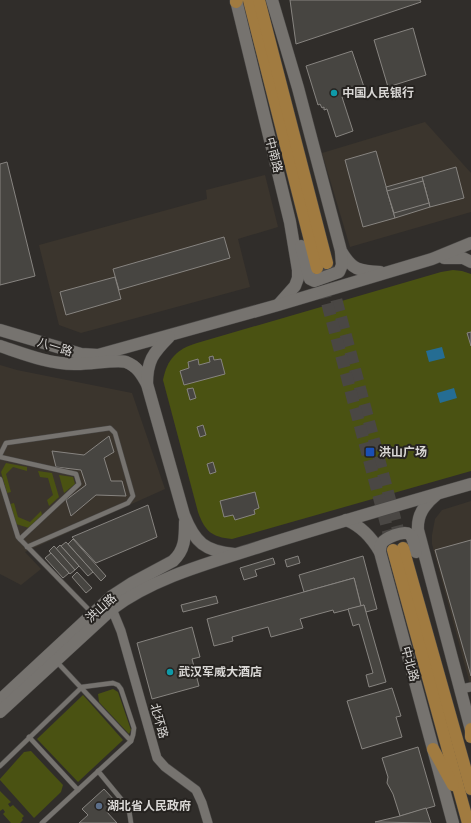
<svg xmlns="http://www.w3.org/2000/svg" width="471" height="823" font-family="Poppins,'Noto Sans SC',sans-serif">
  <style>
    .built { fill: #3b352d }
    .green { fill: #4a5212 }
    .water { fill: #256d93 }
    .building { fill: #474541; stroke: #878480 }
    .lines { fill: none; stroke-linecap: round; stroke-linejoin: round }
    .primary-tunnel { stroke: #4a4744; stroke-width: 12; stroke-dasharray: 12 6; stroke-linecap: butt }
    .service-casing { stroke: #4a4846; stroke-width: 5.5 }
    .minor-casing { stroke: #4a4846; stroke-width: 10 }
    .secondary-casing { stroke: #4a4846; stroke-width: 13 }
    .primary-casing { stroke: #4a4846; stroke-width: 13 }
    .service { stroke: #76736f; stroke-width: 4.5 }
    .minor { stroke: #76736f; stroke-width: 9 }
    .secondary { stroke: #76736f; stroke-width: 12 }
    .primary { stroke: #a17b40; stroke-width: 12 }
    .culture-dot { fill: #0f9aa8; stroke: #262320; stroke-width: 1.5 }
    .transit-dot { fill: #1a4fb4; stroke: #262320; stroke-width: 1.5 }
    .service-dot { fill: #5c6f8a; stroke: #262320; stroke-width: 1.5 }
    .labels { text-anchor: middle; stroke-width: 4; stroke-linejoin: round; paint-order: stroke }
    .poi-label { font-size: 12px; font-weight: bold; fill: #dad8d6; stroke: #262320; text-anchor: start }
    .street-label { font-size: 12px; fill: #dad8d6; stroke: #262320 }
  </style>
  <rect width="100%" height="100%" fill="#302d2a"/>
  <g class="built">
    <polygon points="425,122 471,173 471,212 350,247 322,153"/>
    <polygon points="265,175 278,227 238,239 250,287 81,333 59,325 39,245 207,199 206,190"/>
    <polygon points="0,365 17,370 132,393 165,489 25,552 41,569 21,585 0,574"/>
    <polygon points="471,501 471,684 470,684 432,544 432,535 435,519 442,510"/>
  </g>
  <g class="green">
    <path d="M453,270L462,271L471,274V471L232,539C211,537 205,531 198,512L163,380C167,359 177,349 197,343L441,272Z"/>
    <polygon points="6,463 27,467 27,471 13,467 6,474 11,492 7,493 1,472"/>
    <polygon points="38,471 52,473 59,497 49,506 47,500 53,495 48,478 40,477"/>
    <polygon points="59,475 73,477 75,484 64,493"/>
    <polygon points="14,503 18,517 30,522 41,511 42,515 29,528 16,524 10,504"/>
    <polygon points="113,689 118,692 131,730 129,734 99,702 98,694"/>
    <polygon points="83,695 123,740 78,782 37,739"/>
    <polygon points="31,751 63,785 61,792 34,818 0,780 0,779 24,752"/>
    <polygon points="0,791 11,802 8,804 10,807 13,805 24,816 22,818 23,820 20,823 11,823 3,814 5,812 3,809 0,811"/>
  </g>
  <g class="water">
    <polygon points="442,347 445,358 429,362 426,351"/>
    <polygon points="454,388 457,398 440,403 437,393"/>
  </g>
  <g class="building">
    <polygon points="290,0 420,0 421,2 296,44"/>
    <polygon points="413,28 426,75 388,87 374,40"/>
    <polygon points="352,51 365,90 342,97 353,131 336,137 327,109 324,110 324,107 322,108 320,104 318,105 306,66"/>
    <polygon points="376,151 395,218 363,227 345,160"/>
    <polygon points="7,162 35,276 0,285 0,164"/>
    <polygon points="456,167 464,198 430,207 422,177"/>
    <polygon points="422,177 430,207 395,218 386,187"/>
    <polygon points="423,181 429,203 394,213 387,191"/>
    <polygon points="224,237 230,258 119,290 113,269"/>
    <polygon points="115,277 121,299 66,315 60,292"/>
    <polygon points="471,332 471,346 467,333"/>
    <polygon points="213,356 214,360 221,359 225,374 184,385 180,371 189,368 188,362 198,359 199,365 210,362 209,357"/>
    <polygon points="193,388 196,398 190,400 187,389"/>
    <polygon points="203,425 206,435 200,437 197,427"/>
    <polygon points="109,436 114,452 104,458 111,481 122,481 126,496 96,495 71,516 66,500 86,485 81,470 56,467 52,451 84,455"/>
    <polygon points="213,462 216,472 210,474 207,464"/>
    <polygon points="255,492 259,508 254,510 255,514 235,520 233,515 224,517 220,501"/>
    <polygon points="148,505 157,537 96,563 72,537"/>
    <polygon points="73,539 106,576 101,581 68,544"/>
    <polygon points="471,540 471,676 435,550"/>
    <polygon points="66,542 93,572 88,576 61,546"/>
    <polygon points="60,545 79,566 75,570 56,549"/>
    <polygon points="54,546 75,570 70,574 49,551"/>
    <polygon points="51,553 69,573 63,578 45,558"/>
    <polygon points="298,556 300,563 287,567 285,560"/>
    <polygon points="363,556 377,609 366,612 364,605 361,606 354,578 304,592 299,575"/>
    <polygon points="273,558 275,564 255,570 257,576 244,580 240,568"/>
    <polygon points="77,572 92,588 86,593 72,577"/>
    <polygon points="354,578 361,606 334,613 333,610 300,619 303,628 271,637 268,627 232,637 233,641 214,646 207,619"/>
    <polygon points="216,596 218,603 183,612 181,605"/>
    <polygon points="364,605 386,682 369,687 366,675 373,673 359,624 353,626 348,609"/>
    <polygon points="192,627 200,657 192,659 199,686 152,699 137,643"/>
    <polygon points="392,688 401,716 396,717 402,737 362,749 347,701"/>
    <polygon points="418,747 435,806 400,816 393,794 387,783 388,777 382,758"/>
    <polygon points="104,789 116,802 106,811 117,823 79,823 88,815 82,809"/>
    <polygon points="426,808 431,823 375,822 400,816"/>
  </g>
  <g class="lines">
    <g class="primary-tunnel">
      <polyline points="327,265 403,548"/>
      <polyline points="318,269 393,550"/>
    </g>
    <g class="service-casing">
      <g id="service">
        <polyline points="0,455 6,443 110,428 115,433 133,496 128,503 27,547"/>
        <polyline points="0,457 76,474 79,484 20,539"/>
        <polyline points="0,479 18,537 93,614"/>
        <polyline points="57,662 131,741"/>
        <polyline points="29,737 78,790"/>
        <polyline points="0,766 82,687 113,683 118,685 121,689 134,728 133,735 131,741 42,823"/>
        <polyline points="98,771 126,805 129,810 131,823"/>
      </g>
    </g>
    <g class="minor-casing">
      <g id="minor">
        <polyline points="112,609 121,631 157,758 165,767 196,790 202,803 208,823"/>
        <polyline points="461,689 471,687"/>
      </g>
    </g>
    <g class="secondary-casing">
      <g id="secondary">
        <polyline points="236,0 290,222 298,270 298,278 295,286 279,304"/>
        <path d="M272,0L298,88L341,251C352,270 359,271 380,272"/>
        <polyline points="301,246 309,275 310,279 314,281 339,272 342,265 341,252"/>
        <polyline points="444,258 463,258 471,262"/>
        <polyline points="0,330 81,354 98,355 278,305 432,259 471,243"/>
        <path d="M0,346C24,354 49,364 74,364C88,365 116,359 126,362C137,366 142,375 147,384L184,515C195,543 205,551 234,554"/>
        <path d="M147,384C147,361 153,353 169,337"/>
        <path d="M436,495C424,505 417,515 418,530L471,730"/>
        <path d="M346,520C361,526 372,538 380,552L453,823"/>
        <path d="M380,552C380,549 380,546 382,543C385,538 404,530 409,534C414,537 414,546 416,552"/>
        <path d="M0,700L112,596L132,583L173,561C185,550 185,538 185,522"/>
        <path d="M0,712L112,609C154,577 213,562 262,546C332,524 401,504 471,484"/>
      </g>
    </g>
    <g class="primary-casing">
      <g id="primary">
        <polyline points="249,0 317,268"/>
        <polyline points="259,0 327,263"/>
        <polyline points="236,2 237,0"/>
        <polyline points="403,548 471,789"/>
        <polyline points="393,550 468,823"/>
        <polyline points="471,729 471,737"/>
        <polyline points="433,749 453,785"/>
      </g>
    </g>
    <use href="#service" class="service"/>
    <use href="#minor" class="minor"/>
    <use href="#secondary" class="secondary"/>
    <use href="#primary" class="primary"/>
  </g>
  <g class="culture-dot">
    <circle cx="334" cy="93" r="4"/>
    <circle cx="170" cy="672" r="4"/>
  </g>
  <rect class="transit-dot" x="365" y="447" width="10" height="10" rx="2"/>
  <circle class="service-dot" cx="99" cy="806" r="4"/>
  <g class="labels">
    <g class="poi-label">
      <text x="342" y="97">中国人民银行</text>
      <text x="379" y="456">洪山广场</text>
      <text x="178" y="676">武汉军威大酒店</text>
      <text x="107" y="810">湖北省人民政府</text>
    </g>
    <g class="street-label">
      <text transform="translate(274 155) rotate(76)" y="4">中南路</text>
      <text transform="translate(55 347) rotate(17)" y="4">八一路</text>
      <text transform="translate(101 608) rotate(-42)" y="4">洪山路</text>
      <text transform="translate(410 664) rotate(75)" y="4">中北路</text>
      <text transform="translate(159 721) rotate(74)" y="4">北环路</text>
    </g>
  </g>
</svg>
